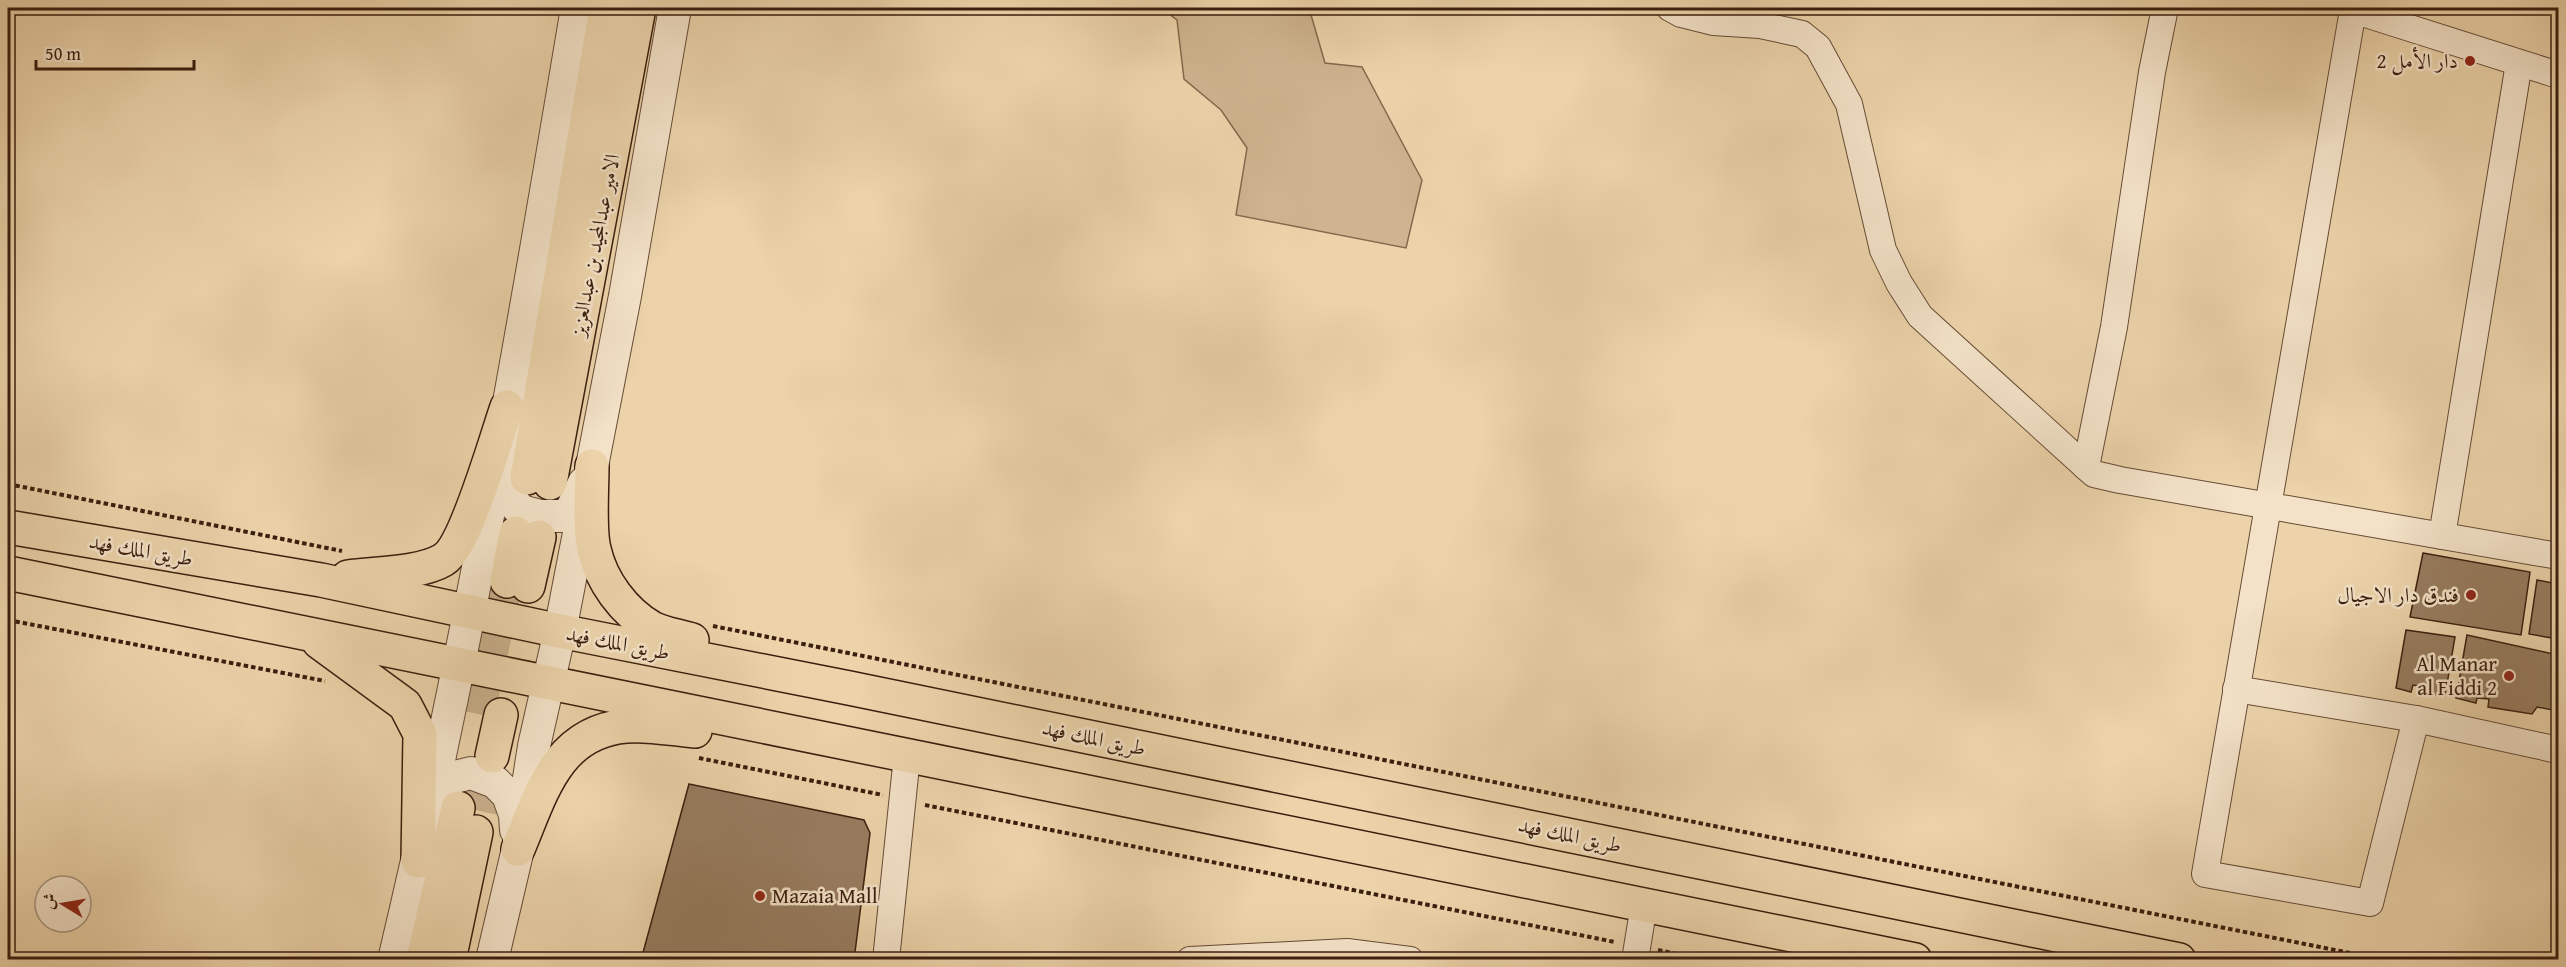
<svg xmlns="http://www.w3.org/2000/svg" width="2566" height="967" font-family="'Gentium Book Plus',Amiri,serif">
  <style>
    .green { fill: #ceb48f; stroke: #84694e; stroke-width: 1.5 }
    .building { fill: #977c5f; stroke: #3a1e0e; stroke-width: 1.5 }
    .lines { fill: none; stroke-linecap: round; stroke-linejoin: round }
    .primary-tunnel { stroke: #c8af8b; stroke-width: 33; stroke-dasharray: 33 16; stroke-linecap: butt }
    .minor-casing { stroke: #664b35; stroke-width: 28 }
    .tertiary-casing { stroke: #664b35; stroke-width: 34 }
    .primary-casing { stroke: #3a1e0e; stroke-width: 36 }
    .path { stroke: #3a1e0e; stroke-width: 4; stroke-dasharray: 4.5 3; stroke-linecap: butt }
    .minor { stroke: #f3e2c8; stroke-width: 26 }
    .tertiary { stroke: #f3e2c8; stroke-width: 32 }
    .primary { stroke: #ecd3aa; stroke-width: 33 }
    .poi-dot { fill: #8f2418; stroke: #f3e2c8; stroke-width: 2 }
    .labels { text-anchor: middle; stroke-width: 5; stroke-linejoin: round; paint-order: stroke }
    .poi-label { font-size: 21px; fill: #3a1e0e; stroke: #f3e2c8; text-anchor: end }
    .street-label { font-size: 21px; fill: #3a1e0e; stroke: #f3e2c8 }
  </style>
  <rect width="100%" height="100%" fill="#ecd3aa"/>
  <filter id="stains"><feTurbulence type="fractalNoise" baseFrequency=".00333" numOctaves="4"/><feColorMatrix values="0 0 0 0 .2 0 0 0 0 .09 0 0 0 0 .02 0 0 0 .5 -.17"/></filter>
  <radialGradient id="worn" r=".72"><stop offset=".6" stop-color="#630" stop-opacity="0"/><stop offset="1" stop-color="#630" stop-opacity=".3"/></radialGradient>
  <polygon class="green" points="1161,8 1309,8 1325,63 1362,67 1422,180 1406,248 1236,215 1247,148 1221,110 1184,79 1177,20"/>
  <g class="building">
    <polygon points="2423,553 2530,572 2521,635 2410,617"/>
    <polygon points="2537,580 2558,584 2558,639 2529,634"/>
    <polygon points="2406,630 2455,637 2445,696 2430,694 2430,688 2413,685 2411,692 2396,688"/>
    <polygon points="2467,635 2558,655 2558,717 2553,716 2553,710 2537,707 2532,714 2488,707 2489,699 2477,698 2476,703 2456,698"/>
    <polygon points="689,784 864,820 870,833 854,960 641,960"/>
  </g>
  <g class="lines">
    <g class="primary-tunnel">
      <polyline points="478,714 507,581"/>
      <polyline points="480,811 492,756"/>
    </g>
    <g class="minor-casing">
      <g id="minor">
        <polyline points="1670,8 1681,14 1713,22 1760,25 1802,34 1818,47 1849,104 1883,250 1899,283 1920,316 2086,467"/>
        <polyline points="2165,8 2152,72 2114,327 2086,467 2094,474 2120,480 2558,556"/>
        <polyline points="2558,75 2353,10 2205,874 2370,903 2416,719 2558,750"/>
        <polyline points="2442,536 2519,63"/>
        <polyline points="2236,689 2416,719"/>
        <polyline points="886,960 907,756"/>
        <polyline points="1190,960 1347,952 1410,960"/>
        <polyline points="1635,960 1644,905"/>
      </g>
    </g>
    <g class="tertiary-casing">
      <g id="tertiary">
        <polyline points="502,461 505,493 521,511 540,516 564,516 571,511 584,483"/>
        <polyline points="436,806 451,778 471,773 495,782 508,795 515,815 516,830"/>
        <path d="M394,960C469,645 524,326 577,8"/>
        <polyline points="492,960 518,849 534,746 560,631 625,296 675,8"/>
      </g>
    </g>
    <g class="primary-casing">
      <g id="primary">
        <path d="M592,466C592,488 589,530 594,549C601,581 624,612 652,628C664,634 679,636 692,640"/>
        <polyline points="527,478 606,8"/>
        <polyline points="550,483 639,8"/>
        <polyline points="8,527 321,580 560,631 849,688 2179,960"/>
        <polyline points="8,573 1915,960"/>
        <path d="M348,577C375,573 419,574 443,560C466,547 497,435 507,407"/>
        <polyline points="507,581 516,533"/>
        <polyline points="528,586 539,537"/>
        <polyline points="319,642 405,705 420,734 418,861"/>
        <polyline points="492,756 501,715"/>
        <path d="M518,849C541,795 556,732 626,726C648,724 672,729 695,731"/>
        <polyline points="423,960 458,808"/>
        <polyline points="449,960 476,832"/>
      </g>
    </g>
    <g class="path">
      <polyline points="8,484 342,551"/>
      <polyline points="8,620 325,681"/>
      <polyline points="713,626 2385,960"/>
      <polyline points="699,758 883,795"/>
      <polyline points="925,805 1615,942"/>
      <polyline points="1658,950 1705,960"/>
    </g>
    <use href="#minor" class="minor"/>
    <use href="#tertiary" class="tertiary"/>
    <use href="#primary" class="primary"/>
  </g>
  <g class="poi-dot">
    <circle cx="2470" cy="61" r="6"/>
    <circle cx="2471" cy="595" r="6"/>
    <circle cx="2509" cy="676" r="6"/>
    <circle cx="760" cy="896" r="6"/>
  </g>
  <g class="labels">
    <g class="poi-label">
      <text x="2458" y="68">دار الأمل 2</text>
      <text x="2459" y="602">فندق دار الاجيال</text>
      <text x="2497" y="671">Al Manar<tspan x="2497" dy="24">al Fiddi 2</tspan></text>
      <text x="772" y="903" text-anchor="start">Mazaia Mall</text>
    </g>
    <g class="street-label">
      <text transform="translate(595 245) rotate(-79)" y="7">الامير عبدالمجيد بن عبدالعزيز</text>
      <text transform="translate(141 550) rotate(10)" y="7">طريق الملك فهد</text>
      <text transform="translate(618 643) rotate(11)" y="7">طريق الملك فهد</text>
      <text transform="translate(1094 738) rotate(12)" y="7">طريق الملك فهد</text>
      <text transform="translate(1570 835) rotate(12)" y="7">طريق الملك فهد</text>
    </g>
  </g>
  <rect width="2566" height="967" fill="none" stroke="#ecd3aa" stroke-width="30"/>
  <rect x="9" y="9" width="2548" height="949" fill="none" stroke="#3a1e0e" stroke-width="3"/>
  <rect x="15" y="15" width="2536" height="937" fill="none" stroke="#3a1e0e" stroke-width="1.5"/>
  <g transform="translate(63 904) rotate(281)"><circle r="28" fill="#f3e2c8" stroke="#a9947e" stroke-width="1.5"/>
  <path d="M0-4.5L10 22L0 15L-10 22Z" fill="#8f2418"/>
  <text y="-9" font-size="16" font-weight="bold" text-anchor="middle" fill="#3a1e0e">ش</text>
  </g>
  <path d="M36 60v9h158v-9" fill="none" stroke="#3a1e0e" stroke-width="3"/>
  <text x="45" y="60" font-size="18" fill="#3a1e0e" stroke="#f3e2c8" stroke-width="4.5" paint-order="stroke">50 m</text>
  <rect width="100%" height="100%" filter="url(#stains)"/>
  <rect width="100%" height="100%" fill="url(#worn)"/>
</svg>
